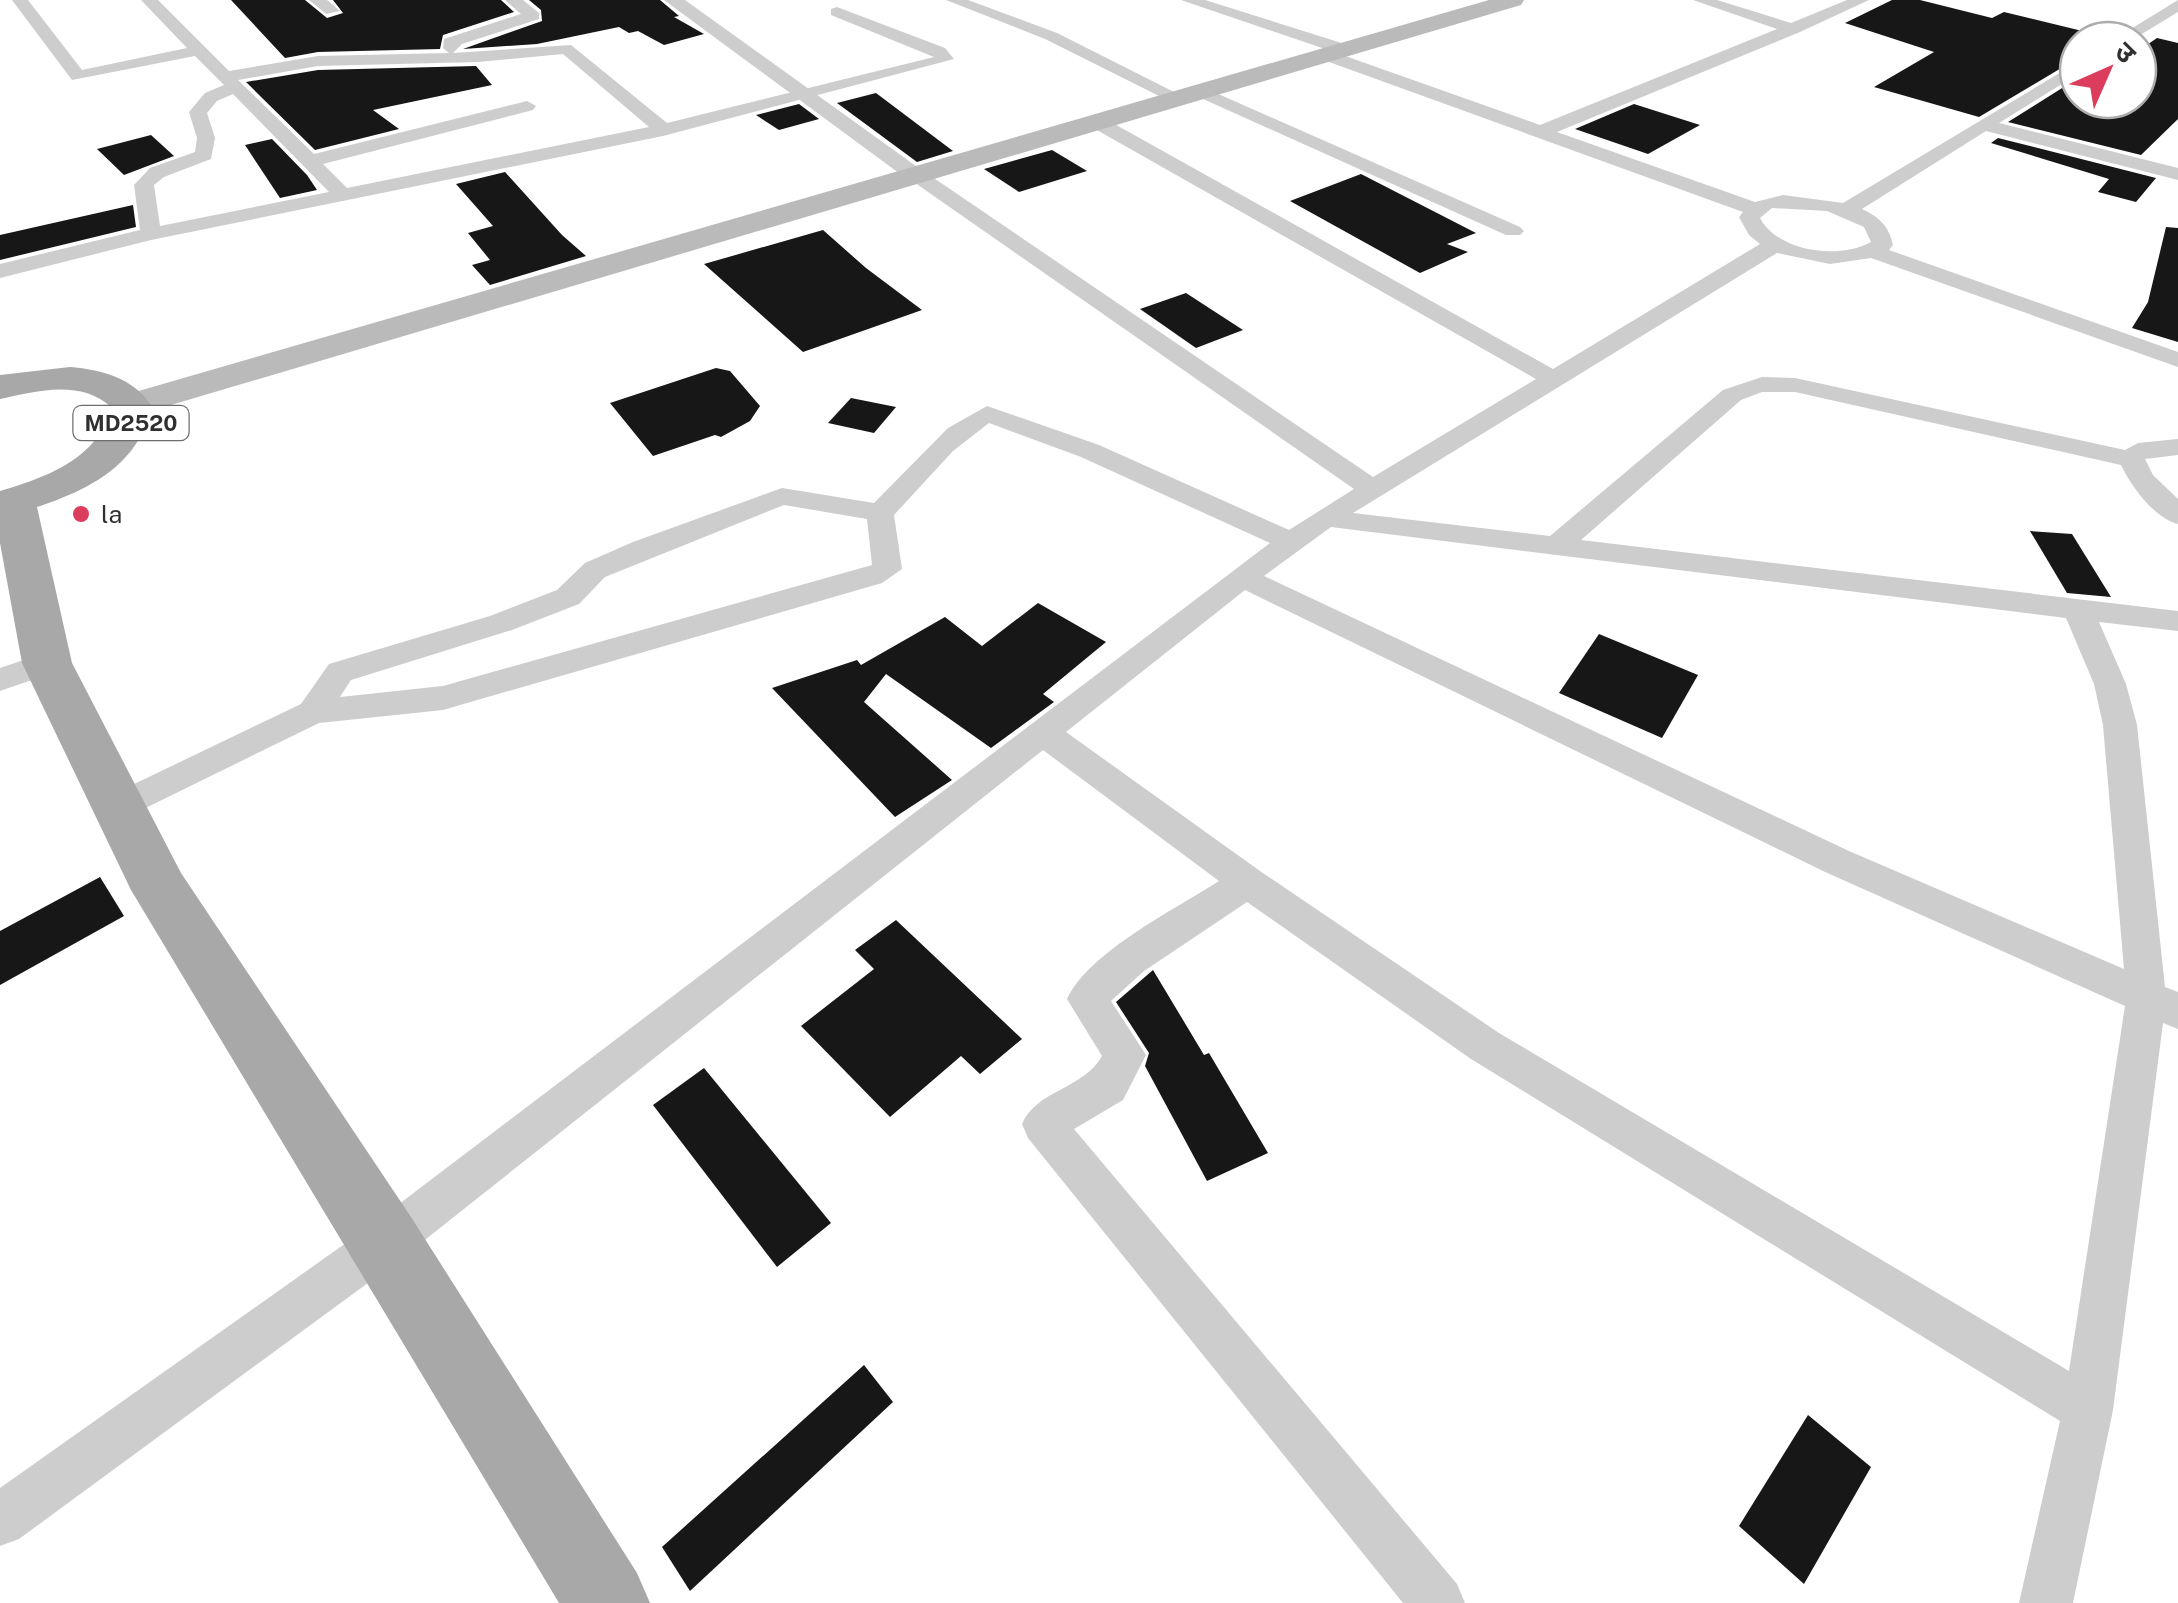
<svg xmlns="http://www.w3.org/2000/svg" width="2178" height="1603" font-family="'Public Sans','Noto Sans Devanagari',sans-serif">
  <style>
    .building { fill: #171717 }
    .lines { fill: none; stroke-linecap: round; stroke-linejoin: round }
    .minor { fill: #cdcdcd; fill-rule: evenodd }
    .tertiary { fill: #cdcdcd; fill-rule: evenodd }
    .secondary { fill: #bababa; fill-rule: evenodd }
    .primary { fill: #a8a8a8; fill-rule: evenodd }
    .poi-dot { fill: #dc3d5c; stroke: #fff; stroke-width: 4 }
    .labels { text-anchor: middle; stroke-width: 10; stroke-linejoin: round; paint-order: stroke }
    .shield { fill: #fff; stroke: #6e6e6e; stroke-width: 2.5 }
    .shield-label { font-size: 22px; font-weight: bold; fill: #303030 }
    .poi-label { font-size: 25px; fill: #303030; stroke: #fff; text-anchor: start }
  </style>
  <rect width="100%" height="100%" fill="#fff"/>
  <g class="building">
    <polygon points="231,0 305,0 327,18 343,13 333,0 501,0 514,12 443,35 440,49 318,52 285,58"/>
    <polygon points="529,0 660,0 679,16 674,17 704,34 664,45 638,31 629,33 619,27 537,44 463,49 542,21 541,10"/>
    <polygon points="1892,0 1920,0 1992,18 2004,12 2107,37 2078,40 2078,58 1979,117 1874,87 1934,52 1845,23"/>
    <polygon points="2157,38 2178,43 2178,119 2141,155 2008,122 2078,78 2078,100 2138,100 2138,51"/>
    <polygon points="476,66 492,85 373,110 399,129 315,150 246,82 318,70"/>
    <polygon points="876,93 953,151 917,162 837,103"/>
    <polygon points="799,104 819,119 779,130 756,115"/>
    <polygon points="1634,104 1700,125 1648,154 1575,129"/>
    <polygon points="151,135 174,156 124,175 97,149"/>
    <polygon points="1998,138 2156,178 2136,202 2098,192 2109,179 1991,143"/>
    <polygon points="272,139 307,175 317,190 280,198 245,145"/>
    <polygon points="1052,150 1087,171 1019,192 984,169"/>
    <polygon points="505,172 562,235 586,256 490,285 472,265 490,260 468,233 493,226 456,184"/>
    <polygon points="1361,174 1476,233 1447,244 1468,252 1420,273 1290,201"/>
    <polygon points="133,205 136,227 0,260 0,235"/>
    <polygon points="2166,227 2178,228 2178,342 2132,328 2148,302"/>
    <polygon points="823,230 866,268 922,310 803,352 704,264"/>
    <polygon points="1186,293 1243,330 1196,348 1140,309"/>
    <polygon points="716,368 730,371 760,406 750,421 721,437 715,435 653,456 610,403"/>
    <polygon points="851,398 896,407 874,433 828,423"/>
    <polygon points="2030,531 2072,534 2111,597 2067,593"/>
    <polygon points="1038,603 1106,642 1043,694 1054,702 991,748 886,674 864,702 952,780 895,817 772,688 857,660 861,665 945,617 982,646"/>
    <polygon points="1599,634 1698,675 1662,738 1559,693"/>
    <polygon points="100,877 124,916 0,985 0,931"/>
    <polygon points="896,920 1022,1039 980,1074 961,1056 890,1117 801,1026 874,969 855,950"/>
    <polygon points="1153,970 1204,1055 1209,1053 1268,1153 1207,1181 1145,1066 1149,1053 1116,1002"/>
    <polygon points="704,1068 831,1223 777,1267 653,1105"/>
    <polygon points="864,1365 893,1402 690,1591 662,1547"/>
    <polygon points="1808,1415 1871,1467 1804,1584 1739,1526"/>
  </g>
  <g class="lines">
    <g class="minor">
      <path d="M12,0H28L82,70L187,48L141,0H158L229,71L318,56L449,53L443,48L444,39L521,14L505,0H523L539,13V19L462,44L453,53L571,45L667,123L934,57L831,15V9L837,7L945,48L954,59L663,136L151,240L0,278V264L140,230L134,185L150,168L195,152L197,138L189,112L205,93L224,85L195,56L72,80ZM563,54L649,127L347,188L323,164L533,110L536,106L527,101L314,154L238,80L318,66L478,62ZM233,94L329,192L160,226L154,185L164,177L211,159L215,138L207,113L217,101Z"/>
      <polygon points="309,0 327,0 340,11 326,14"/>
      <polygon points="946,0 968,0 1057,33 1184,97 1181,101 1169,101 1045,39"/>
      <path d="M1181,0H1205L1348,45V53L1334,52L1540,125L1777,29L1693,0H1717L1791,23L1847,0H1869L1800,32L1557,132L1755,202L1783,195L1843,203L2078,62V74L1999,123L2178,168V180L1986,131L1862,209C1879,217 1889,226 1893,245L1889,250L2178,352V367L1871,258L1830,264L1777,253L1353,513L1550,536L1723,390L1762,377L1795,378L2125,450L2138,443L2178,439V455L2145,459L2153,475L2178,499V524C2154,518 2131,486 2121,465L1795,392H1762L1741,400L1581,540L2178,611V631L2099,622L2126,684L2137,725L2165,987L2178,992V1029L2163,1023L2113,1410L2073,1603H2019L2060,1421L1471,1059L1247,902L1144,971L1111,1001L1146,1055L1123,1100L1074,1129L1457,1584L1465,1603H1403L1028,1138L1022,1124C1036,1090 1084,1089 1102,1056L1067,999C1090,951 1174,910 1219,881L1043,750L402,1258L19,1539L0,1546V1488L370,1226L1270,543L1081,457L989,423L953,451L894,515L902,569L882,583L443,710L319,723L119,821L107,817L101,807L107,797L301,704L329,664L490,616L557,590L585,563L633,542L782,488L874,503L948,428L987,406L1099,445L1289,530L1354,489L908,178V170H922L1373,477L1536,379L1088,125V117H1102L1553,369L1760,244L1749,235L1739,217L1743,212L1318,58V50H1328ZM1772,208L1827,211L1864,227L1871,242C1839,260 1778,252 1760,218ZM784,505L867,519L872,565L443,686L340,697L351,680L512,630L579,604L605,577ZM1331,527L2066,618L2094,684L2103,725L2124,969L1849,851L1264,576ZM1245,590L1823,871L2125,1006L2069,1371L1499,1033L1260,871L1066,732Z"/>
      <polygon points="2178,0 2178,12 2132,40 2113,40"/>
      <polygon points="1198,85 1520,227 1524,231 1520,235 1506,235 1192,94 1189,90"/>
      <polygon points="47,652 58,655 63,663 58,671 0,691 0,668"/>
    </g>
    <polygon class="tertiary" points="664,0 685,0 927,174 915,181 907,179"/>
    <polygon class="secondary" points="1489,0 1524,0 1521,5 144,413 131,416 118,413 113,405 118,397"/>
    <path class="primary" d="M70,367C102,370 132,377 151,405C141,464 89,490 37,507L72,663L181,873L411,1217L637,1573L650,1603H559L131,890L22,663L0,543V491C45,478 100,458 111,407C81,379 36,391 0,399V375Z"/>
  </g>
  <circle class="poi-dot" cx="81" cy="514" r="10"/>
  <g class="labels">
    <rect class="shield" x="73.5" y="406" width="115" height="34" rx="8"/>
    <g class="shield-label">
      <text x="131" y="431">MD2520</text>
    </g>
    <g class="poi-label">
      <text x="101" y="523">la</text>
    </g>
  </g>
  <g transform="translate(2108 70) rotate(45)"><circle r="48" fill="#ffffff" stroke="#acacac" stroke-width="2.5"/>
  <path d="M0-8L18 38L0 25L-18 38Z" fill="#dc3d5c"/>
  <text y="-15" font-size="28" font-weight="bold" text-anchor="middle" fill="#303030">उ</text>
  </g>
</svg>
